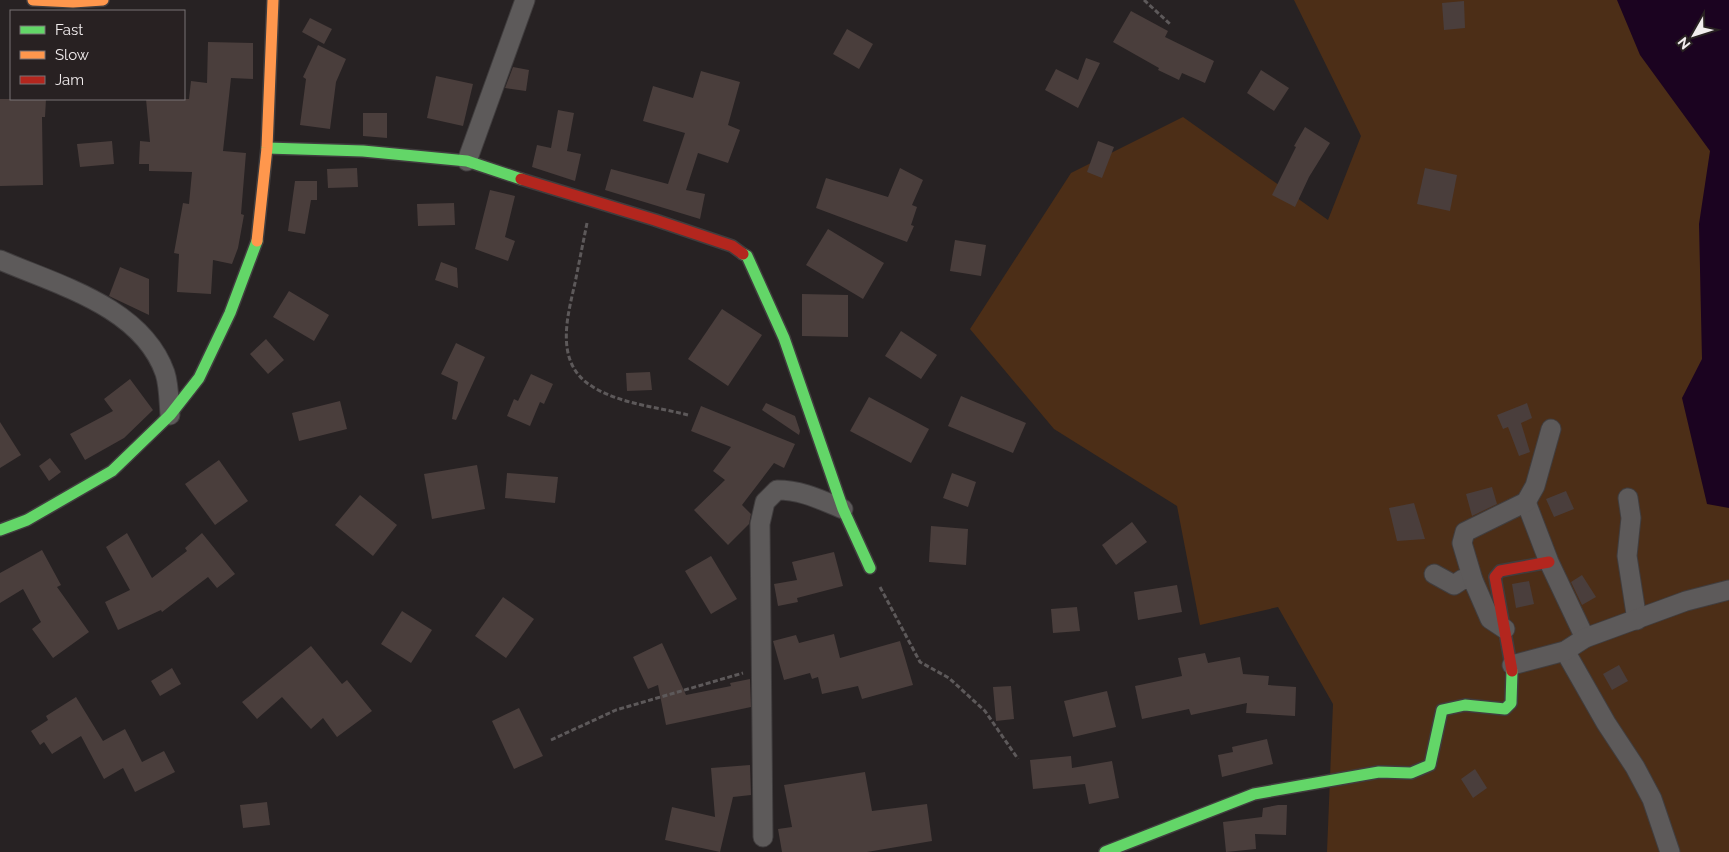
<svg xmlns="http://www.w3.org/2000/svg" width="1729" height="852" font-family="Raleway,sans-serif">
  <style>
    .green { fill: #4c2e17 }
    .water { fill: #1b0320 }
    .building { fill: #4a3e3c }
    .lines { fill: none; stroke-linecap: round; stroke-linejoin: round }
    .street-casing { stroke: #403d3e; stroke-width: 21 }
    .fast-casing { stroke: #403d3e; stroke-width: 14 }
    .slow-casing { stroke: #403d3e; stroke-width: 14 }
    .jam-casing { stroke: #403d3e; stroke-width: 14 }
    .path { stroke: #5d595a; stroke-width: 3; stroke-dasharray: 5 2.5; stroke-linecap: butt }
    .street { stroke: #5d5a5a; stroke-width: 19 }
    .fast { stroke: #63d668; stroke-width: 11 }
    .slow { stroke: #ff974d; stroke-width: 11 }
    .jam { stroke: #b3261e; stroke-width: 11 }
  </style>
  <rect width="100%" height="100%" fill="#272223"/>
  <polygon class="green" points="1294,0 1729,0 1729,852 1327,852 1333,704 1278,607 1200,625 1177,506 1054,429 970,329 1071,173 1183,117 1328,220 1361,136"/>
  <polygon class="water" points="1617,0 1729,0 1729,508 1707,504 1682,398 1702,359 1699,224 1710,151 1640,55"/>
  <g class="building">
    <polygon points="1464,1 1465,28 1444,30 1442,3"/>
    <polygon points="1131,11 1168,31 1165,37 1214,61 1205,83 1182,73 1179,80 1158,70 1159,68 1113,42"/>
    <polygon points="310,18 332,29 324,44 302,32"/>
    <polygon points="847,29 873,44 859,69 833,54"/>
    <polygon points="208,42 253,43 253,79 231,78 223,151 246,153 241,214 244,215 238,248 232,264 213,260 211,294 177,292 179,254 174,253 183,203 189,204 192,172 149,171 149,164 139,164 140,141 150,142 146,99 189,99 191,81 207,83"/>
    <polygon points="318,45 346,59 336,82 330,129 300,125 306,79 303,77"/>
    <polygon points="1086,58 1100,63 1078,108 1045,90 1056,69 1078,80"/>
    <polygon points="513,67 529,70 526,91 505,88"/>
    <polygon points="1261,70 1289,88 1274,111 1247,93"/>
    <polygon points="701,71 740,82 728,125 740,130 728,163 698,153 686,190 705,194 700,219 605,190 611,169 668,184 685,133 643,121 653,86 693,98"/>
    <polygon points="436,76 473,84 463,126 427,118"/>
    <polygon points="0,99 46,99 45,117 42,117 43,185 0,186"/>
    <polygon points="558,110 574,113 567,151 581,154 575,181 532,167 537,145 551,148"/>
    <polygon points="363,113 387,113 387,138 363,136"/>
    <polygon points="1305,127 1330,143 1309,177 1295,207 1272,195 1296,147 1294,146"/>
    <polygon points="112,141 114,164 80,167 77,144"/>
    <polygon points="1098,141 1114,147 1102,178 1087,172"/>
    <polygon points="357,168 358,187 328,188 327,169"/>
    <polygon points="900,168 923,180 912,205 917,207 911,225 914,226 907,242 816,208 826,178 888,197"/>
    <polygon points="1425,168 1457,175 1450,211 1417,204"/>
    <polygon points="295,181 317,181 317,200 311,200 305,234 288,231"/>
    <polygon points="490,190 515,196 505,237 515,241 508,261 475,249"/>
    <polygon points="454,203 455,225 418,226 417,204"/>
    <polygon points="828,229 884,263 863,299 806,265"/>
    <polygon points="955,240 986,245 981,276 950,271"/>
    <polygon points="441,262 457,268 458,288 435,280"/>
    <polygon points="120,267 149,279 149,315 109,296"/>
    <polygon points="289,291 329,315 314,341 273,317"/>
    <polygon points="802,294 848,295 848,337 802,336"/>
    <polygon points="722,309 762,335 728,386 688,359"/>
    <polygon points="901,331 937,355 921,379 885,356"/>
    <polygon points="266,339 284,360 268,374 250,354"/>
    <polygon points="456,343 485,357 456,420 452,419 458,382 441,374"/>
    <polygon points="650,372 652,390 627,391 626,373"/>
    <polygon points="531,374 553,384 544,404 540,402 530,426 507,416 514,399 518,401"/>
    <polygon points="130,379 153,410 124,438 85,460 70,434 113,411 104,399"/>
    <polygon points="961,396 1026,423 1013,453 948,426"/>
    <polygon points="869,397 929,429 911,463 850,431"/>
    <polygon points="340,401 347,429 299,441 292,413"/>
    <polygon points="766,403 795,416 800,431 799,435 762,410"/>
    <polygon points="1527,403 1532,418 1521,423 1530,452 1519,456 1508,427 1503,429 1497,415"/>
    <polygon points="701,406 795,444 784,468 774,463 742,505 751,514 749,524 728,545 694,510 725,480 713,471 731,447 691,431"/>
    <polygon points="0,422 21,455 0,468"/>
    <polygon points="50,458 61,472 49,481 39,466"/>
    <polygon points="219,460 248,501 215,525 185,484"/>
    <polygon points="477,465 485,509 432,519 424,474"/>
    <polygon points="507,473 558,477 555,503 505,498"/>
    <polygon points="952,473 976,482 968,507 943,498"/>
    <polygon points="1492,487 1497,504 1472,516 1466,494"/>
    <polygon points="1566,491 1574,509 1554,517 1546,499"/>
    <polygon points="360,495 397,525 373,556 335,525"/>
    <polygon points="1414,503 1425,539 1397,541 1389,508"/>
    <polygon points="1132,522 1147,542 1116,565 1102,545"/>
    <polygon points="931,526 968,529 966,565 929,562"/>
    <polygon points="127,533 152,578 187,551 185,548 202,533 235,574 217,588 208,577 162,612 161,610 118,630 105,602 130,590 106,547"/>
    <polygon points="42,550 61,585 57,587 89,632 53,658 32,629 41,622 23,589 0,603 0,573"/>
    <polygon points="834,552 843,586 797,598 798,602 778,606 774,584 797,580 792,562"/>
    <polygon points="711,556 737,599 711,614 685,571"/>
    <polygon points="1582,575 1596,597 1582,605 1571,582"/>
    <polygon points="1529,581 1534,604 1516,608 1512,584"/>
    <polygon points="1177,585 1182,612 1138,620 1134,592"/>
    <polygon points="503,597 534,619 506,658 475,636"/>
    <polygon points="1077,607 1080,631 1053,633 1051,609"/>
    <polygon points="402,611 432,630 411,663 381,644"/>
    <polygon points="834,634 840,658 900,641 913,685 862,699 858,686 822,694 818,677 812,679 810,673 784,680 773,641 796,635 799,643"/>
    <polygon points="662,643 686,695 731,686 730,683 750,679 751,707 666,725 658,685 648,689 633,657"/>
    <polygon points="311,646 342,684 347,680 372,711 337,737 323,718 311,729 282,697 257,719 242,702"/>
    <polygon points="1205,653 1208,663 1240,657 1243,674 1269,676 1268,685 1296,687 1295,716 1246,713 1247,703 1191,715 1189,709 1142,719 1135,686 1182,676 1178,658"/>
    <polygon points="1619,665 1628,681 1612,690 1603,674"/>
    <polygon points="172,668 181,684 160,696 151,681"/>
    <polygon points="1011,686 1014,719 996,721 993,687"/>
    <polygon points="1107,691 1116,727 1073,737 1064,701"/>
    <polygon points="76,697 103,741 125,729 142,762 164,751 175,772 135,792 123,768 104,779 81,736 52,754 44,742 40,745 31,731 48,720 46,716"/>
    <polygon points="519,708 543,756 514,769 492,721"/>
    <polygon points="1267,739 1273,764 1222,777 1218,755 1233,752 1232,747"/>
    <polygon points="1071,756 1072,768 1112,761 1119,798 1089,804 1085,784 1033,789 1030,760"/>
    <polygon points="750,765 751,795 733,797 720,852 665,840 672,807 715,817 711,768"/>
    <polygon points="1475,769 1487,788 1473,798 1461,779"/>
    <polygon points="865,772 872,811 927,804 932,841 867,852 782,852 778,829 792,827 784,785"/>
    <polygon points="267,802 270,825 243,828 240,805"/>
    <polygon points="1278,805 1287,805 1286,835 1255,834 1256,849 1226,852 1223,822 1262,817 1263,808"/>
  </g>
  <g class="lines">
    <g class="street-casing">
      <g id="street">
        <polyline points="467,161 525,0"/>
        <path d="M0,260C58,285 142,307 165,373C169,385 169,402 170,415"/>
        <polyline points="1628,498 1631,518 1627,556 1637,620"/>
        <polyline points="1526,502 1549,562 1585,638"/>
        <polyline points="1434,574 1454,585 1463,579 1473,580"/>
        <polyline points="1505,629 1490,619 1473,580 1462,543 1465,532 1526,502 1535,486 1551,429"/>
        <polyline points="1565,651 1606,723 1635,767 1652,799 1670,852"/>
        <polyline points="1512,665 1565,651 1585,638 1686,601 1729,590"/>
        <path d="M763,837L760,524L765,502L777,490C802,490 821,500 843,509"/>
      </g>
    </g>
    <g class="fast-casing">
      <g id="fast">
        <polyline points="267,148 363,151 467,161 521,179"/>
        <polyline points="743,254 747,256 784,338 843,509 870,568"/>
        <polyline points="0,530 27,520 112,471 170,415 199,378 230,313 257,241"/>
        <polyline points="1105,852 1254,794 1379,772 1411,773 1430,765 1442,710 1465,705 1505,709 1511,703 1512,671"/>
      </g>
    </g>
    <g class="slow-casing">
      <g id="slow">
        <polyline points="33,0 73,2 103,0"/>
        <polyline points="257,241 267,148 273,0"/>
      </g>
    </g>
    <g class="jam-casing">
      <g id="jam">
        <polyline points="521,179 655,220 732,246 743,254"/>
        <polyline points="1512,671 1495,577 1500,571 1549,562"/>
      </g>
    </g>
    <g class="path">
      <polyline points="1144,0 1170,24"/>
      <path d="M587,223C583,243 579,263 575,283C567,318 554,364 593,387C621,404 657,407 688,415"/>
      <polyline points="880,587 920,662 949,678 985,711 1018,759"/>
      <polyline points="551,740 616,710 743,673"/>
    </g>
    <use href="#street" class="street"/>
    <use href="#fast" class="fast"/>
    <use href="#slow" class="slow"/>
    <use href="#jam" class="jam"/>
  </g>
  <rect x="10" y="10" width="175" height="90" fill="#282122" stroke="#797374"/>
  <rect x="20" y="26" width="25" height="8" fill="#63d668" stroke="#797374"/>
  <text x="55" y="35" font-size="15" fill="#f2edee">Fast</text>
  <rect x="20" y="51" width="25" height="8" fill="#ff974d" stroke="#797374"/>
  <text x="55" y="60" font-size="15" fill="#f2edee">Slow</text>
  <rect x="20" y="76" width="25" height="8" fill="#b3261e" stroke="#797374"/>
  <text x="55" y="85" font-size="15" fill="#f2edee">Jam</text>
  <g transform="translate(1694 35) rotate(231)" stroke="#282122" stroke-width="4" paint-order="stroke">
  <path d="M0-4L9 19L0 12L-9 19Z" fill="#f2edee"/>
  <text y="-8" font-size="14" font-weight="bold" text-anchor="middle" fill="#f2edee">N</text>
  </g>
</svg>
